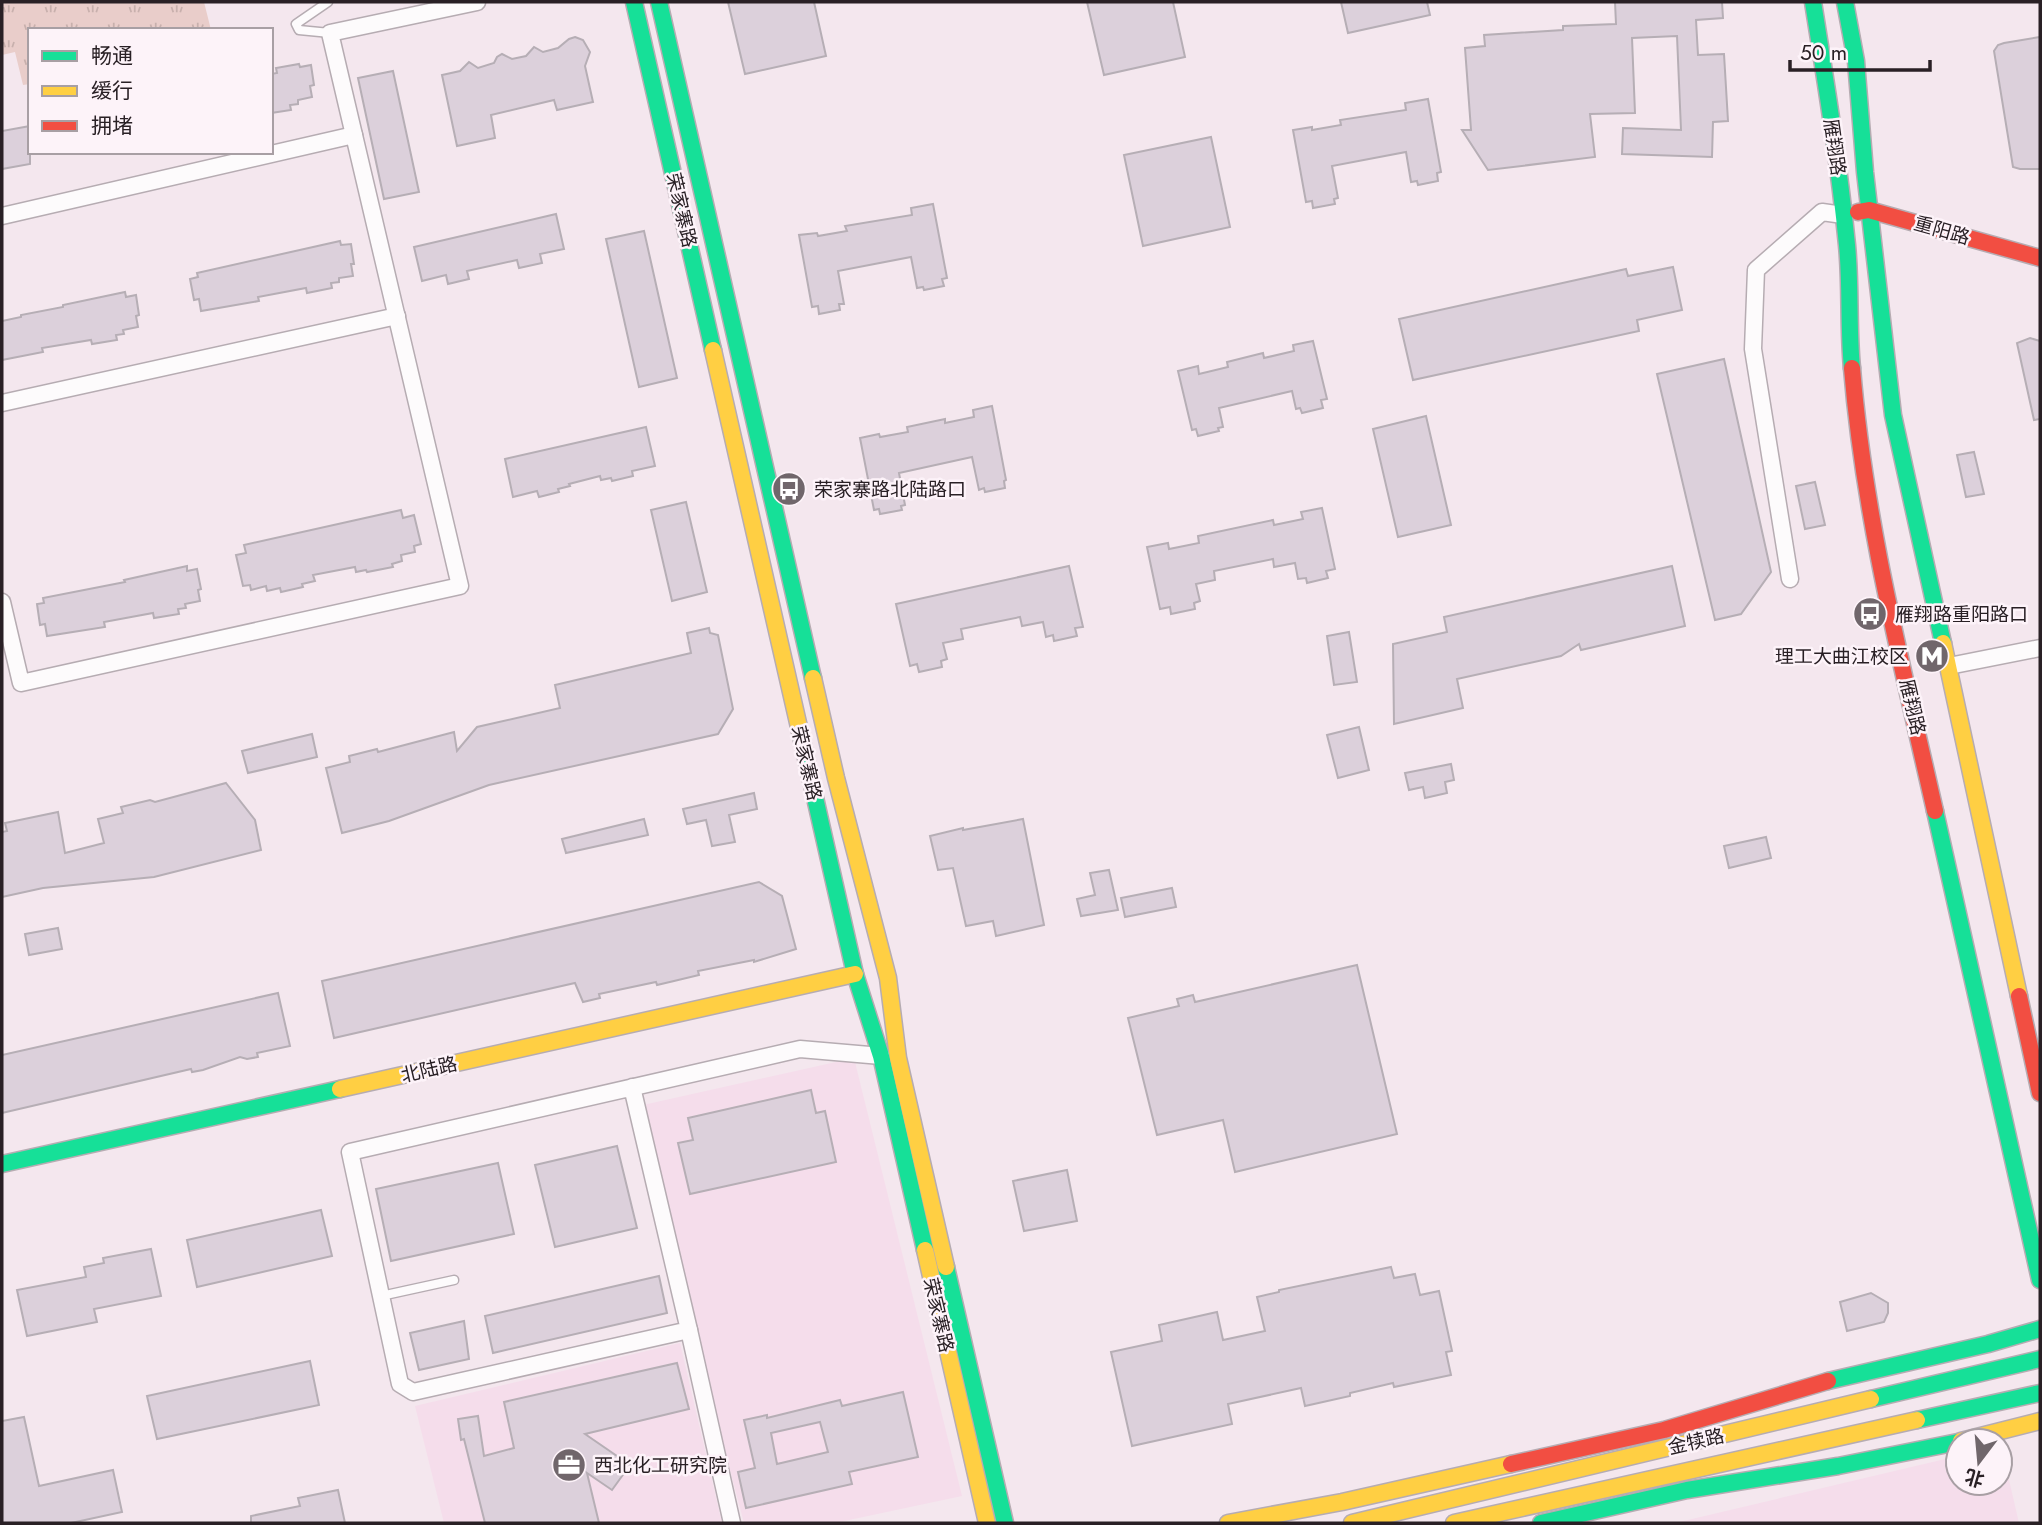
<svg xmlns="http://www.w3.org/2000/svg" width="2042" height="1525" font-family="Jost,'Noto Sans SC',sans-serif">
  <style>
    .built { fill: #f5ddeb }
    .grass { fill: url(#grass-tufts) }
    .building { fill: #dcd0db; stroke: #b6aeb5; stroke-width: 2; fill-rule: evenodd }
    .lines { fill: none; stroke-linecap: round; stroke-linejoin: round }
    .lane-casing { stroke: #b6acb2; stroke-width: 11 }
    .street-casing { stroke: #b6acb2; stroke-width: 19 }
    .fast-casing { stroke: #b6acb2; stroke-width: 19 }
    .slow-casing { stroke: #b6acb2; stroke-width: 19 }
    .jam-casing { stroke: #b6acb2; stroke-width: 19 }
    .lane { stroke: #fdfbfc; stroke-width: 8 }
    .street { stroke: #fdfbfc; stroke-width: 16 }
    .fast { stroke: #16e098; stroke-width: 16 }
    .slow { stroke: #ffcf43; stroke-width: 16 }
    .jam { stroke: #f24e42; stroke-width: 16 }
    .labels { text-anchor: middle; stroke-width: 5; stroke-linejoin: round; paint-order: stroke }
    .street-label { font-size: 19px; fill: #292025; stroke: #fdf3f9 }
    .poi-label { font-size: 19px; fill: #292025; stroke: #fdf3f9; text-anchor: start }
  </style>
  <defs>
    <pattern id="grass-tufts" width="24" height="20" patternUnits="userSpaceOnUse" patternTransform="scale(1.75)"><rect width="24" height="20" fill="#e9cdca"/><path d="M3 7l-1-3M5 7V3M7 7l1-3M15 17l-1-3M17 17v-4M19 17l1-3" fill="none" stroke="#c8b0ad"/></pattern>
  </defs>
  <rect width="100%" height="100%" fill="#f4e7ee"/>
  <g class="built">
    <polygon points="854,1058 962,1496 835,1523 744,1523 634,1107"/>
    <polygon points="680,1343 722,1523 444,1523 415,1406"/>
    <polygon points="2001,1445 2019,1523 1675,1523 1958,1456 1958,1483 2000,1483"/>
  </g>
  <polygon class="grass" points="2,2 204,2 211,30 30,30 30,84 23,85 15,52 2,55"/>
  <g class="building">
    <polygon points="728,2 814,2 826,56 745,74"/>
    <polygon points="1087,2 1173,2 1185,57 1104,75"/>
    <polygon points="1341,2 1427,2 1430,15 1348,33"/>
    <polygon points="1615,2 1722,2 1723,18 1696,20 1698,55 1724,54 1728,121 1713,122 1712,157 1622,154 1623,128 1681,130 1677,36 1632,38 1635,113 1590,114 1595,157 1488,170 1462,130 1471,130 1465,48 1485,46 1484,35 1563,30 1563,26 1616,24"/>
    <polygon points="575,37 583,40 590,52 585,66 593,102 557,110 554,100 491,115 495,138 457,146 442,75 460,71 469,62 478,68 494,63 497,57 502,54 512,59 526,56 534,47 543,52 558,48 569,39"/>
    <polygon points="2040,37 2040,169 2020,169 2013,167 1994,51 1998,45 2004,43"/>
    <polygon points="299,64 300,67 311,65 314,85 310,86 312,97 298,100 298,104 290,105 291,110 271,113 271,74 277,73 276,68"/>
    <polygon points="393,71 419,192 384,199 358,78"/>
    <polygon points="1428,99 1441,172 1437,173 1438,181 1418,185 1417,181 1411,182 1406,152 1332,166 1338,198 1334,199 1335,204 1313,208 1312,201 1306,202 1293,130 1312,127 1312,130 1341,125 1340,120 1406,110 1405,103"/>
    <polygon points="30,126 30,164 2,169 2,131"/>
    <polygon points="1211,137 1230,227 1143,246 1124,155"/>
    <polygon points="933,204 947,278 942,279 944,286 924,290 923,287 917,288 911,257 838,271 844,304 839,304 840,310 819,314 818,306 812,307 799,235 817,233 818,236 847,231 845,226 912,215 911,208"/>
    <polygon points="556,214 564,249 540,254 542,263 519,268 517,260 467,271 469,279 448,284 446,275 422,281 414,247"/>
    <polygon points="644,231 677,378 639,387 606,239"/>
    <polygon points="340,241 341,245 351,244 354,264 351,264 353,276 339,278 339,282 331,283 332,288 307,293 306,288 258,297 259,301 201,311 199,299 194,300 190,279 198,277 197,273"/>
    <polygon points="1673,267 1682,310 1637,320 1639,331 1413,380 1399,319 1626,269 1628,276"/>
    <polygon points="125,292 126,297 136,295 139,315 136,316 138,327 123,330 124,334 116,335 117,340 92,344 91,340 42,348 43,352 2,360 2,321 21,317 21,315 63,307 63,305"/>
    <polygon points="2030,338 2040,341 2040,419 2034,420 2017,343"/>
    <polygon points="1313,341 1327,399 1321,400 1323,408 1302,413 1300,408 1296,409 1292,391 1219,408 1223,427 1218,428 1219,431 1198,436 1196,429 1192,430 1178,371 1198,366 1199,374 1228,367 1227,362 1263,353 1264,358 1294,351 1293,345"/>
    <polygon points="1724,359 1771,572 1741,614 1715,620 1657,374"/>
    <polygon points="992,406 1006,480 1004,481 1005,488 985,492 984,488 979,490 972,457 899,473 905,505 901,506 902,510 880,514 879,509 874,510 860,438 879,434 880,437 908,432 907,427 945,419 945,423 974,417 973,410"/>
    <polygon points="1426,416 1451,525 1398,537 1373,429"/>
    <polygon points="646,427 655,466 632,471 633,476 612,481 611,478 601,480 600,476 569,484 570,486 558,489 559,492 539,497 537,491 513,497 505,459"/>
    <polygon points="1974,452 1984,494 1966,497 1957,455"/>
    <polygon points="1815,482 1825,525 1805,529 1796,486"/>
    <polygon points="686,502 707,592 672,601 651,510"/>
    <polygon points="1322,508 1335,569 1326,571 1328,578 1307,583 1306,578 1298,579 1295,563 1274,567 1273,559 1214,571 1215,580 1196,584 1200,601 1194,603 1195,609 1171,614 1170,607 1160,609 1147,547 1168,543 1169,549 1199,543 1198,536 1273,520 1274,525 1303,519 1301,512"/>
    <polygon points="401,510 403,518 414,515 421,544 414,546 415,552 401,555 402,561 392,564 393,567 367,572 366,570 356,572 355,567 313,575 315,581 302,584 303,587 281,592 280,588 267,591 266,586 251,590 250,585 243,586 236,555 246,553 244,545"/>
    <polygon points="187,566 187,571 197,569 201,589 198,590 200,601 185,604 186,608 178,609 179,614 154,618 153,613 104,622 105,627 47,636 45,624 40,625 37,604 44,603 43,598 125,582 124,580"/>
    <polygon points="1069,566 1083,627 1075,628 1077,636 1054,641 1053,635 1046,637 1043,622 1022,626 1020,617 961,629 963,639 943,643 947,659 941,661 942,667 919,672 917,664 910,666 896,604"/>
    <polygon points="1672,566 1685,626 1581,650 1579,644 1561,656 1457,679 1463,708 1394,724 1393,644 1447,632 1444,617"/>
    <polygon points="709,628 710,633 718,635 733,709 718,734 489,785 389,821 342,833 326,768 350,762 349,756 377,749 378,752 454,732 457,751 477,727 560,708 555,685 691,653 687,633"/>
    <polygon points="1349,632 1357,682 1334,685 1327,636"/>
    <polygon points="1359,727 1369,770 1338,778 1327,735"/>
    <polygon points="312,734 317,757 248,773 242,751"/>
    <polygon points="1451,764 1454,780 1445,782 1447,793 1425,798 1423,787 1409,790 1405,773"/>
    <polygon points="226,783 255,820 261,850 154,877 43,888 2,897 2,832 7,831 5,823 58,812 65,853 104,843 98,819 123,813 121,807 150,800 155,802"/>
    <polygon points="754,793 757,809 729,815 735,842 712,846 706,820 687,824 683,809"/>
    <polygon points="644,819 648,835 566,853 562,839"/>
    <polygon points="1023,819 1044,925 996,936 993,921 966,926 953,868 938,870 930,836 963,828 963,830"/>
    <polygon points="1766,837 1771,858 1729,868 1724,846"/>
    <polygon points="1109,870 1118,910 1081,916 1077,899 1095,895 1090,873"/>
    <polygon points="759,882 782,896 796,949 754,962 754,960 698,971 699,975 674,981 657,985 656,982 599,994 600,998 583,1002 575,983 334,1038 322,981"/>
    <polygon points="1172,888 1176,907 1125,917 1121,898"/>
    <polygon points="58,928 62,949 29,955 25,934"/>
    <polygon points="1357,965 1397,1134 1235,1172 1223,1120 1157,1135 1128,1018 1179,1006 1177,999 1193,995 1195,1002"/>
    <polygon points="278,993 290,1046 257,1053 258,1057 247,1059 240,1057 203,1070 192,1072 191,1069 2,1113 2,1055"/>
    <polygon points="811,1090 816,1113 825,1111 836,1162 690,1194 678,1143 693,1140 688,1118"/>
    <polygon points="617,1146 637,1228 555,1247 535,1165"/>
    <polygon points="498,1163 514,1234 391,1261 376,1189"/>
    <polygon points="1067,1170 1077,1221 1024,1231 1013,1181"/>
    <polygon points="321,1210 332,1256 197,1287 187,1240"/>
    <polygon points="151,1249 161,1296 94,1309 97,1322 27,1336 17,1290 86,1277 84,1267 104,1263 103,1258"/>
    <polygon points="1391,1267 1394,1278 1415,1274 1420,1295 1439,1291 1452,1351 1446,1352 1451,1375 1394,1387 1393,1383 1350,1393 1350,1396 1305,1406 1301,1388 1228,1404 1232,1424 1132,1446 1111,1352 1162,1341 1159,1325 1217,1312 1223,1340 1265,1331 1257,1297 1279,1292 1279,1290"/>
    <polygon points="659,1276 667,1313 493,1353 485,1316"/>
    <polygon points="1871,1293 1888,1303 1888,1313 1884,1322 1847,1331 1840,1302"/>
    <polygon points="464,1321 469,1359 419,1370 410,1333"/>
    <polygon points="310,1361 319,1405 157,1439 147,1396"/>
    <polygon points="677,1363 689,1409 585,1434 630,1465 612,1490 587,1473 599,1523 485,1523 464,1439 461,1440 458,1419 478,1416 484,1456 514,1448 504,1402"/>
    <path d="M903,1392L918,1457L849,1472L852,1484L746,1508L738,1472L755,1468L744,1420L767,1415V1418L840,1400L842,1406ZM820,1422L828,1452L777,1464L771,1433Z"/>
    <polygon points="24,1417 39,1486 113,1470 122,1512 71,1523 2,1523 2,1421"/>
    <polygon points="338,1490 345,1523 251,1523 251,1516 300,1506 298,1498"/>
  </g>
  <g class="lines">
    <g class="lane-casing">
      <g id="lane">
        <polyline points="328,2 296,24 299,30 330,33"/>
        <polyline points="381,1296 454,1280"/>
      </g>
    </g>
    <g class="street-casing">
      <g id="street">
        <polyline points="2,216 354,135"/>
        <polyline points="2,403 397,316"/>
        <polyline points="1790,579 1753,349 1756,270 1822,212 1843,215"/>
        <polyline points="2,602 21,683 460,586 330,33 477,2"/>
        <polyline points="1949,666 2040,648"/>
        <polyline points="632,1087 689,1330 413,1392 400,1384 350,1152 800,1049 881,1056"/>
        <polyline points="689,1330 732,1523"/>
      </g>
    </g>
    <g class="fast-casing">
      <g id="fast">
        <polyline points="634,2 713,350"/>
        <polyline points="659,2 813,678"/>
        <path d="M1813,2C1826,83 1839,164 1847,245C1851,286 1848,327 1852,368"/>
        <polyline points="1845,2 1856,61 1865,172 1893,415 1943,643"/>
        <polyline points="801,736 855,974 881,1056 925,1250"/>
        <polyline points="1935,811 2040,1280"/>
        <polyline points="2,1164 340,1089"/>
        <polyline points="946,1267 1005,1523"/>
        <polyline points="1828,1381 1988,1344 2040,1329"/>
        <polyline points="1871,1399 2040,1359"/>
        <polyline points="1917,1420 2040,1393"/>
        <polyline points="1541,1523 1687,1490 1838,1466 1958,1442"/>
      </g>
    </g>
    <g class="slow-casing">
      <g id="slow">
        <polyline points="713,350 801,736"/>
        <polyline points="1943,643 2019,996"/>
        <polyline points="813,678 836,778 888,978 898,1058 946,1267"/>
        <polyline points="340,1089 855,974"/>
        <polyline points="925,1250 987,1523"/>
        <polyline points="1961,1441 2040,1421"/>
        <polyline points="1228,1523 1342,1502 1511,1464"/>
        <polyline points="1352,1523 1871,1399"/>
        <polyline points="1454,1523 1917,1420"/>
      </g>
    </g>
    <g class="jam-casing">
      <g id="jam">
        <polyline points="1858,212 1869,210 2040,258"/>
        <path d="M1852,368C1864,518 1902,665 1935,811"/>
        <polyline points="2019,996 2040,1093"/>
        <polyline points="1511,1464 1664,1430 1828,1381"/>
      </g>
    </g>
    <use href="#lane" class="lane"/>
    <use href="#street" class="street"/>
    <use href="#fast" class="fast"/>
    <use href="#slow" class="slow"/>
    <use href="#jam" class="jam"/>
  </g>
  <defs>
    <g id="bus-disc" transform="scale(1.75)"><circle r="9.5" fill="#70666b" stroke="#fdf3f9"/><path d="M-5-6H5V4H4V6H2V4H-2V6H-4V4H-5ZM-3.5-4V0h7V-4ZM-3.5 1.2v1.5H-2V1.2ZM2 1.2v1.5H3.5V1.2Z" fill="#fff"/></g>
    <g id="metro-disc" transform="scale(1.75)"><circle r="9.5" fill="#70666b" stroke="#fdf3f9"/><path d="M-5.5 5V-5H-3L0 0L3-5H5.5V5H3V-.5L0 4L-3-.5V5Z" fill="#fff"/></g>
    <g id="office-disc" transform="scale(1.75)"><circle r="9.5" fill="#70666b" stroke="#fdf3f9"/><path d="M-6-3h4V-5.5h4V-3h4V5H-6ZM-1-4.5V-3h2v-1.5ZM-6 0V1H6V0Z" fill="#fff"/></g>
  </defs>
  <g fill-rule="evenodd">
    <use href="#bus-disc" x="789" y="489"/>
    <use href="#bus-disc" x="1870" y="614"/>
    <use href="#metro-disc" x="1932" y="656"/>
    <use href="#office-disc" x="569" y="1465"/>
  </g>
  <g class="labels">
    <g class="street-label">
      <text transform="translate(1835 147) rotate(82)" y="7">雁翔路</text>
      <text transform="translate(682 210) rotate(77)" y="7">荣家寨路</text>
      <text transform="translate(1942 230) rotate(16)" y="7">重阳路</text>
      <text transform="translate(1913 707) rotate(77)" y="7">雁翔路</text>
      <text transform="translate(807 763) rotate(77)" y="7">荣家寨路</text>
      <text transform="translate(429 1069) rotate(-13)" y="7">北陆路</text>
      <text transform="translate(939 1315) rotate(77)" y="7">荣家寨路</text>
      <text transform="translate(1696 1441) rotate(-13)" y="7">金犊路</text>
    </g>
    <g class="poi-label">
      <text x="814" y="496">荣家寨路北陆路口</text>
      <text x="1895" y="621">雁翔路重阳路口</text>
      <text x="1908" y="663" text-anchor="end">理工大曲江校区</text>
      <text x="594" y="1472">西北化工研究院</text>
    </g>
  </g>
  <rect width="2042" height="1525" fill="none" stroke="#292025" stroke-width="7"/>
  <rect x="28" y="28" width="245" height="126" fill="#fdf3f9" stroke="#a89fa4" stroke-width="2"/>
  <rect x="42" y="51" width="35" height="10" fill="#16e098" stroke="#a89fa4" stroke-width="2"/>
  <text x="91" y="63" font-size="21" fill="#292025">畅通</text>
  <rect x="42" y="86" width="35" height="10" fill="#ffcf43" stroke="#a89fa4" stroke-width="2"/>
  <text x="91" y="98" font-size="21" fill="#292025">缓行</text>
  <rect x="42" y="121" width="35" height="10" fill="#f24e42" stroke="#a89fa4" stroke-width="2"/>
  <text x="91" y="133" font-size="21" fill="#292025">拥堵</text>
  <g transform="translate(1979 1462) rotate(196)"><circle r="33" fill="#fdf3f9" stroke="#a89fa4" stroke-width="2"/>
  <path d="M0-5L12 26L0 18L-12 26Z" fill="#70666b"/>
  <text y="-10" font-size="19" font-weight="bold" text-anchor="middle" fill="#292025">北</text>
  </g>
  <path d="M1790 60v10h140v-10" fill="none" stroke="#292025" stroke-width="3.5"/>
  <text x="1800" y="60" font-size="21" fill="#292025" stroke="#fdf3f9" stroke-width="5" paint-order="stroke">50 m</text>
</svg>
